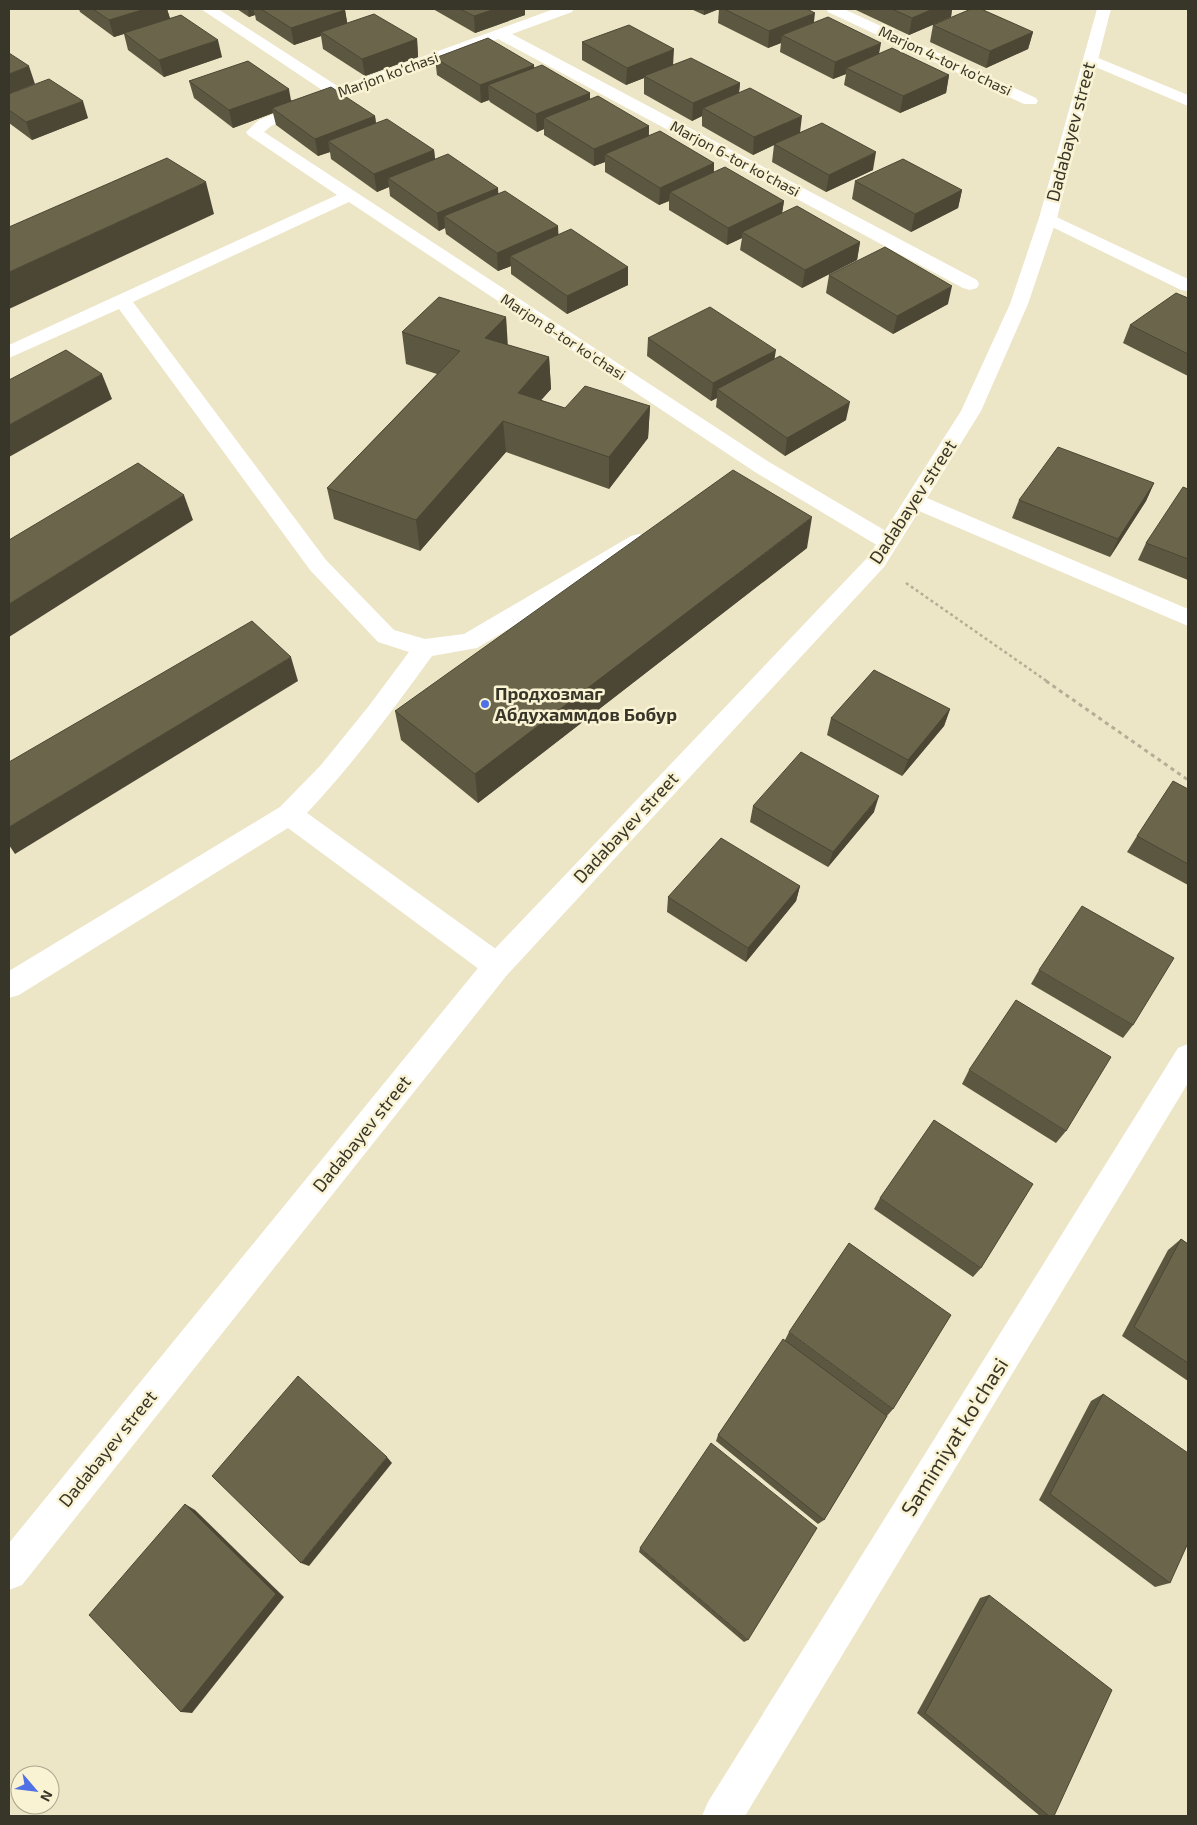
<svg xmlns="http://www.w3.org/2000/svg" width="1197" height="1825" font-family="'Exo 2',sans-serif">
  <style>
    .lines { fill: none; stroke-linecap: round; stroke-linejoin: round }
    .path-far1 { stroke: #b4ae95; stroke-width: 2.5; stroke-dasharray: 3 3; stroke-linecap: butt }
    .path { stroke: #b4ae95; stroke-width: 3; stroke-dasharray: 4 4; stroke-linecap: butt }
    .service { fill: #fff; fill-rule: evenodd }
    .minor { fill: #fff; fill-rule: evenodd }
    .wall { fill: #5c5740 }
    .shaded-wall { fill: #4b4734 }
    .building { fill: #6b654b; stroke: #4b4734 }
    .poi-dot { fill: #4f71e5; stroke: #f9f3d3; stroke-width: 2 }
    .labels { text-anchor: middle; stroke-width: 5; stroke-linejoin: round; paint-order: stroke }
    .far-street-label { font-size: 15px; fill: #383529; stroke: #f9f3d3 }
    .street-label { font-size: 18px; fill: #383529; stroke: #f9f3d3 }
    .poi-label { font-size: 18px; font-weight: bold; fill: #383529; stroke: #f9f3d3; text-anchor: start }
    .near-street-label { font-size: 21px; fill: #383529; stroke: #f9f3d3 }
  </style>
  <rect width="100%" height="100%" fill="#ece5c6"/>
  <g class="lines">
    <polyline class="path-far1" points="906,583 1048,682"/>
    <polyline class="path" points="1046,681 1188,780"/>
    <g class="service">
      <path d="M201,9H218L339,87L554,9H574L572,12L512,34L977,280L979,284L977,288L970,290L963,288L498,39L343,96L271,126L264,132L769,462L896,537L899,542L896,547L888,550L880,547L755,472L349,202L133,302L326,560L394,630L425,639L464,634L631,536L639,534L647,536L650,541L647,546L477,648L432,656C393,710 353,764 307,813L507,957L511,966L507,975L497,978L487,975L288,828L19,995L9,998V971L280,807L321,765L368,707L409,652L378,642L310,570L119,309L9,358V345L337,195L248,135L246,132L259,120L325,92Z"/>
      <polygon points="826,9 844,9 1036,98 1038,101 1036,104 1024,104 828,12"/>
      <polygon points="1091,55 1188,95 1188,106 1086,63 1083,60 1086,57"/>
      <polygon points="1048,213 1188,279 1188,291 1181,290 1042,222 1039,218 1042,214"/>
    </g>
    <g class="minor">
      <polygon points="1097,9 1111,9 1057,218 1028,304 981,411 927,498 1188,609 1188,626 919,511 884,567 507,975 22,1585 9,1590 9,1543 487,957 868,557 961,411 1010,304 1039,218"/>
      <polygon points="1188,1044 1188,1083 745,1816 702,1816 708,1802 1178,1048"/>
    </g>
  </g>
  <g class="wall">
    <polygon points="79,9 167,9 170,18 222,57 164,77 128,50 124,34 114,37 80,12"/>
    <polygon points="237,9 343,9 345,10 347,23 417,39 418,57 365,76 323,49 321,36 294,45 256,20 255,15 249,17"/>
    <polygon points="433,9 525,9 525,15 475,33"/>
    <polygon points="691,9 807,9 814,22 879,54 949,75 946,93 900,113 844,85 846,74 833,79 780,52 781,43 768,48 718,23 719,9 704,15"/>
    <polygon points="856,9 952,9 951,17 909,35 856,10"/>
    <polygon points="933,25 1033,32 1028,49 986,68 930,42"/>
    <polygon points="582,42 673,65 740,83 739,93 800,132 873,170 826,192 772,162 774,145 753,155 702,126 702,116 692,121 644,94 644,78 626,85 582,60"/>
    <polygon points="435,58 534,65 534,68 590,93 590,99 649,126 649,136 714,163 714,172 784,201 782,213 860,242 857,260 802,288 740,250 742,238 727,245 669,210 669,201 659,205 605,172 605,162 594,166 544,135 544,129 537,132 490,102 489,100 481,103 437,75"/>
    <polygon points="189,81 375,116 376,123 434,150 435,159 498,188 498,194 558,235 628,267 628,285 567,314 511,274 511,266 498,271 446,234 445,228 439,231 390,196 389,187 377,192 331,159 330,152 318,156 276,125 273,113 233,128 194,98"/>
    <polygon points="9,94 88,118 32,140 9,123"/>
    <polygon points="855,181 962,190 958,208 911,232 852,199"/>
    <polygon points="829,275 948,304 893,334 826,293"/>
    <polygon points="1188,298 1188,376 1123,343 1130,325"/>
    <polygon points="506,317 507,345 549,357 551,389 541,400 565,408 650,406 648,438 609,489 506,452 420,551 334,519 327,488 437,374 406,364 402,332"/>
    <polygon points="648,338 774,359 846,420 785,456 716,407 717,398 711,401 647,356"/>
    <polygon points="1154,483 1146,501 1110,557 1012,518 1019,500"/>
    <polygon points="1188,489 1188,580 1138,560 1146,543"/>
    <polygon points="807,548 478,803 401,740 395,711"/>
    <polygon points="950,709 944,726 902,776 827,735 831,718"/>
    <polygon points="1188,789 1188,885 1127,852 1137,836"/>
    <polygon points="753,806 874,812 828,867 750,822"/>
    <polygon points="800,886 796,901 746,962 667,912 668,897"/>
    <polygon points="1039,970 1133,1025 1123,1038 1031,984"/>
    <polygon points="969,1070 1066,1131 1056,1143 962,1084"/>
    <polygon points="880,1198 981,1268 973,1277 874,1209"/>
    <polygon points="1181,1239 1188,1244 1188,1381 1122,1336 1168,1250"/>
    <polygon points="789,1332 893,1409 887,1416 824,1520 818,1524 716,1441 718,1435 785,1340"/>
    <polygon points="1103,1394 1170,1583 1155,1587 1039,1500 1091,1401"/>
    <polygon points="640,1548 748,1640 744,1642 639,1552"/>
    <polygon points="989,1595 1054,1816 1040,1816 917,1713 980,1598"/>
  </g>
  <g class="shaded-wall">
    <polygon points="145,9 167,9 170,19 114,37 109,20"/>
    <polygon points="248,9 253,9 255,15 249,17"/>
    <polygon points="495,9 525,9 525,15 475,33 474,16"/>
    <polygon points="704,9 719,9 704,15"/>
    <polygon points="933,9 952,9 951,17 909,35 912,18"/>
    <polygon points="345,10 348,27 321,32 321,36 294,45 291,28"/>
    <polygon points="815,13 813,30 782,35 781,43 768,48 769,31"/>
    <polygon points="1033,32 1028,49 986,68 990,51"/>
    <polygon points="417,39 418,57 365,76 362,59"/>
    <polygon points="218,40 222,57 164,77 159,60"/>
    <polygon points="881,43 878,60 846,68 846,74 833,79 835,62"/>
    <polygon points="674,49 673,66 644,76 644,78 626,85 627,68"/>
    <polygon points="534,65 535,82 488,85 489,100 481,103 480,85"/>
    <polygon points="29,66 35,84 9,94 9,74"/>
    <polygon points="949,75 946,93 900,113 903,96"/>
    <polygon points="740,83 738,101 703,108 702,116 692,121 693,103"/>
    <polygon points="289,89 292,106 272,108 273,113 233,128 229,110"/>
    <polygon points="590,93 590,110 544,118 544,129 537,132 536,114"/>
    <polygon points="83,101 88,118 32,140 26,122"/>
    <polygon points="375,116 377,134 328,141 330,152 318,156 315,139"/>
    <polygon points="802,116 800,133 774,144 774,145 753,155 754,137"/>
    <polygon points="649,126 648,143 605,154 605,162 594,166 594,149"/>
    <polygon points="434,150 436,168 388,178 389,187 377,192 374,174"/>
    <polygon points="876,152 873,170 826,192 829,175"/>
    <polygon points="714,163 713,181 670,192 669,201 659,205 660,188"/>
    <polygon points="206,182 214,214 9,309 9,272"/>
    <polygon points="498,188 499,205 444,216 445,228 439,231 437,213"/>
    <polygon points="962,190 958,208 911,232 915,214"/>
    <polygon points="784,201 781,219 742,232 742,238 727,245 728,228"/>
    <polygon points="558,226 559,244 510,256 511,266 498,271 497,253"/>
    <polygon points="860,242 857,260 802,288 805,270"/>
    <polygon points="628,267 628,285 567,314 567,296"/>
    <polygon points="952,286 948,304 893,334 897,316"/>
    <polygon points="506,317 508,348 485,338"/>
    <polygon points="776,350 773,368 717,389 717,398 711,401 713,383"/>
    <polygon points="549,357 551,389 520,424 518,393"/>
    <polygon points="102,374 112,399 9,457 9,425"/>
    <polygon points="850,402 846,420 785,456 787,438"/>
    <polygon points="650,406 648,438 609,489 609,457"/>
    <polygon points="503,421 506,452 420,551 416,520"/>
    <polygon points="1154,483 1146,501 1110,557 1118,539"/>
    <polygon points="184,495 193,520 9,637 9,604"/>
    <polygon points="812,517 807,548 478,803 475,774"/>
    <polygon points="291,657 298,681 15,854 9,845 9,827"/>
    <polygon points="950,709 944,726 902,776 908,760"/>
    <polygon points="879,796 874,812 828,867 833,852"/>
    <polygon points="800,886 796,901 746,962 748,948"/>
    <polygon points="387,1457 392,1463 309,1566 301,1563"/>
    <polygon points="185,1504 195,1510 284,1597 192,1713 181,1712"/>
  </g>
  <g class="building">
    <polygon points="93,9 145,9 109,20"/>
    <polygon points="261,9 343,9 345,10 291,28"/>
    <polygon points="460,9 495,9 474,16"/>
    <polygon points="724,9 807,9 815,13 769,31"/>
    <polygon points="892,9 933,9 912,18"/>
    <polygon points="971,9 981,9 1033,32 990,51 933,25"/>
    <polygon points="374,14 417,39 362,59 321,32"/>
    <polygon points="181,15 218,40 159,60 124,33"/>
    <polygon points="828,17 881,43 835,62 782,35"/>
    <polygon points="629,25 674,49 627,68 582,42"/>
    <polygon points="488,38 534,65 480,85 435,58"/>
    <polygon points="892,48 949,75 903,96 846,68"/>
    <polygon points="9,53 29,66 9,74"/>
    <polygon points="691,58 740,83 693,103 644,76"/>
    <polygon points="248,61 289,89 229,110 189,81"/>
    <polygon points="542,65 590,93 536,114 488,85"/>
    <polygon points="49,79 83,101 26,122 9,110 9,94"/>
    <polygon points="331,87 375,116 315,139 272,108"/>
    <polygon points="750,88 802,116 754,137 703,108"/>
    <polygon points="598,96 649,126 594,149 544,118"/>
    <polygon points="387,119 434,150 374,174 328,141"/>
    <polygon points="822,123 876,152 829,175 774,144"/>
    <polygon points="660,131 714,163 660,188 605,154"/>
    <polygon points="448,154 498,188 437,213 388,178"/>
    <polygon points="167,158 206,182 9,272 9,227"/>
    <polygon points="903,159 962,190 915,214 855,181"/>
    <polygon points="725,167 784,201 728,228 670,192"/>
    <polygon points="505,191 558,226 497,253 444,216"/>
    <polygon points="797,206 860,242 805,270 742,232"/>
    <polygon points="571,229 628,267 567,296 510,256"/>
    <polygon points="885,247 952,286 897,316 829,275"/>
    <polygon points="1176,293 1188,298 1188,354 1130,325"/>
    <polygon points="439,297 506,317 485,338 549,357 518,393 565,408 585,386 650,406 609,457 503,421 416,520 327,488 460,351 402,332"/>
    <polygon points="710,307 776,350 713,383 648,338"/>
    <polygon points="66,350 102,374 9,425 9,380"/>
    <polygon points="780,356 850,402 787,438 717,389"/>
    <polygon points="1058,447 1154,483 1118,539 1019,500"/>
    <polygon points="138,463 184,495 9,604 9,540"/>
    <polygon points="733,470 812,517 475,774 395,711"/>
    <polygon points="1183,487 1188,489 1188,559 1146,543"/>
    <polygon points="252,621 291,657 9,827 9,762"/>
    <polygon points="874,670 950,709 908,760 831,718"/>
    <polygon points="801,752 879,796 833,852 753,806"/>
    <polygon points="1173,781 1188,789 1188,864 1137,836"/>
    <polygon points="721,838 800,886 748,948 668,897"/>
    <polygon points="1082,906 1174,958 1133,1025 1039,970"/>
    <polygon points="1016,1000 1111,1057 1066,1131 969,1070"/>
    <polygon points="934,1120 1033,1184 981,1268 880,1198"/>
    <polygon points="1181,1239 1188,1244 1188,1363 1134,1327"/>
    <polygon points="849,1243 951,1315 893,1409 789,1332"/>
    <polygon points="783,1339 887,1416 824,1520 718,1435"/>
    <polygon points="298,1376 387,1457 301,1563 212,1476"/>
    <polygon points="1103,1394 1188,1453 1188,1543 1170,1583 1050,1494"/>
    <polygon points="711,1443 817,1528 748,1640 640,1548"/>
    <polygon points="185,1504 276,1594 181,1712 89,1615"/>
    <polygon points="989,1595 1112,1690 1054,1816 1049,1816 925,1713"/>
  </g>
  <circle class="poi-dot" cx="485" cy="704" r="5"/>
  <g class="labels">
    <g class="far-street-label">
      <text transform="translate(945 61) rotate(25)" y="5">Marjon 4-tor ko'chasi</text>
      <text transform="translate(388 75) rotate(-20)" y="5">Marjon ko'chasi</text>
      <text transform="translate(735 159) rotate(28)" y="5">Marjon 6-tor ko'chasi</text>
      <text transform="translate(563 337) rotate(33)" y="5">Marjon 8-tor ko'chasi</text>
    </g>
    <g class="street-label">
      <text transform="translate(1071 132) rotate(-75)" y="6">Dadabayev street</text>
      <text transform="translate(913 502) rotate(-57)" y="6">Dadabayev street</text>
      <text transform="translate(626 828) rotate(-47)" y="6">Dadabayev street</text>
      <text transform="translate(362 1134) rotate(-51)" y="6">Dadabayev street</text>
      <text transform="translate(108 1449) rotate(-51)" y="6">Dadabayev street</text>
    </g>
    <g class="poi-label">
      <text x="495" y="700">Продхозмаг<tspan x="495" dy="21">Абдухаммдов Бобур</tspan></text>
    </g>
    <g class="near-street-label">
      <text transform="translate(955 1437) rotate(-58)" y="7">Samimiyat ko'chasi</text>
    </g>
  </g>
  <rect width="1197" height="1825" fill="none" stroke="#383529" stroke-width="20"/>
  <g transform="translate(35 1790) rotate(118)"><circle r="24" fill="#f9f3d3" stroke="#aca78f"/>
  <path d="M0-4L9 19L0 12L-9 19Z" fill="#4f71e5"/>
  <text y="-8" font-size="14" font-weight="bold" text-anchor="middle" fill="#383529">N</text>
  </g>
</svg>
